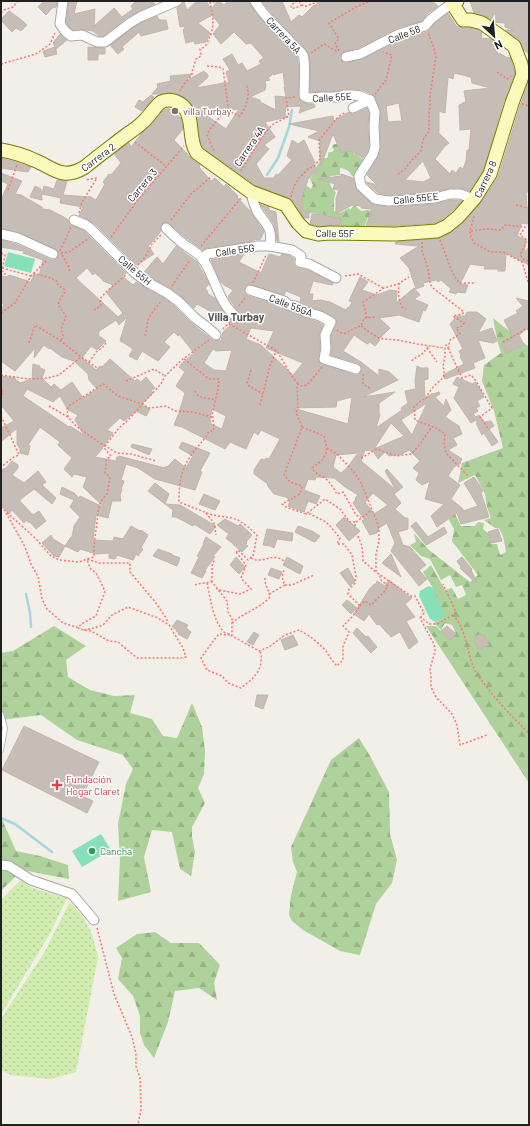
<svg xmlns="http://www.w3.org/2000/svg" width="530" height="1126" font-family="Barlow,sans-serif">
  <style>
    .forest { fill: url(#forest-firs) }
    .garden { fill: url(#garden-dots) }
    .pitch { fill: #86e1b9 }
    .lines { fill: none; stroke-linecap: round; stroke-linejoin: round }
    .stream { stroke: #a8d6df; stroke-width: 2.5 }
    .building { fill: #c7bdb7; stroke: #c4b4aa; fill-rule: evenodd }
    .lane-casing { stroke: #a8a8a8; stroke-width: 6 }
    .street-casing { stroke: #a8a8a8; stroke-width: 11 }
    .secondary-casing { stroke: #777d03; stroke-width: 15 }
    .path { stroke: #fc766f; stroke-width: 1.5; stroke-dasharray: 2 2; stroke-linecap: butt }
    .lane { stroke: #fff; stroke-width: 4.5 }
    .street { stroke: #fff; stroke-width: 9 }
    .secondary { stroke: #fbfabd; stroke-width: 13 }
    .education-dot { fill: #8d6e63; stroke: #fff; stroke-width: 1.5 }
    .health-dot { fill: #e0444e; stroke: #fff; stroke-width: 1.5 }
    .leisure-dot { fill: #2e9e5b; stroke: #fff; stroke-width: 1.5 }
    .labels { text-anchor: middle; stroke-width: 3; stroke-linejoin: round; paint-order: stroke }
    .street-label { font-size: 10px; fill: #212121; stroke: #fff }
    .education-label { font-size: 10px; fill: #785e54; stroke: #fff; text-anchor: start }
    .health-label { font-size: 10px; fill: #be3a42; stroke: #fff; text-anchor: start }
    .leisure-label { font-size: 10px; fill: #27864d; stroke: #fff; text-anchor: start }
    .neighbourhood-label { font-size: 11px; font-weight: bold; fill: #545454; stroke: #fff }
  </style>
  <defs>
    <pattern id="forest-firs" width="22" height="20" patternUnits="userSpaceOnUse"><rect width="22" height="20" fill="#afd19c"/><path d="M5 1l3.5 6h-7zM16 11l3.5 6h-7z" fill="#96b386"/></pattern>
    <pattern id="garden-dots" width="8" height="8" patternUnits="userSpaceOnUse"><rect width="8" height="8" fill="#d0ecae"/><path d="M2 2h.1M6 6h.1" fill="none" stroke="#b2ca95" stroke-width="1.8" stroke-linecap="round"/></pattern>
  </defs>
  <rect width="100%" height="100%" fill="#f2eee8"/>
  <g class="forest">
    <path d="M334,144H337L341,153L349,150L354,152V154L366,161L355,177L352,176C349,170 346,169 340,168V175L330,176C329,184 330,187 336,192L334,200V211L340,213L349,208L350,210L354,205L361,211L368,210L376,212L380,219L368,217L364,227L341,228L340,220L328,218L326,215L309,213V211H302V197L306,185L311,189L313,185L310,179L311,177L318,170L316,167L323,158H327L328,157V153L329,152H332L334,150L332,147Z"/>
    <polygon points="493,318 529,347 529,783 426,626 436,626 450,640 456,634 452,625 445,623 441,630 435,624 435,622 443,618 433,588 423,572 431,565 445,590 452,588 458,599 466,595 462,585 456,587 450,575 441,580 430,559 421,556 410,545 416,542 414,533 429,550 470,582 478,575 452,541 454,529 449,520 450,515 455,514 461,526 475,526 478,522 484,523 483,529 488,533 491,544 497,544 500,555 506,552 503,536 499,528 495,528 484,520 491,518 487,507 485,494 475,475 458,483 462,463 503,448 494,411 482,381 484,365 501,353 497,339"/>
    <polygon points="54,626 86,646 66,660 68,677 90,690 114,696 135,695 130,713 152,719 163,736 177,738 192,703 202,727 205,751 204,774 198,788 205,803 192,827 192,837 195,852 191,876 180,869 172,832 152,830 144,857 151,892 118,901 120,861 118,824 126,784 133,769 123,755 77,740 41,715 1,720 1,653 13,651"/>
    <polygon points="359,738 370,756 389,792 390,834 397,860 392,883 376,904 360,955 340,951 303,930 292,921 289,915 291,895 297,872 293,862 291,847 331,760"/>
    <polygon points="1,817 16,851 40,856 68,865 69,879 22,870 1,891"/>
    <polygon points="155,932 171,943 199,943 220,965 214,983 217,1000 199,988 175,991 168,1022 154,1058 144,1045 140,1033 140,1016 133,996 118,979 122,958 116,948 137,934"/>
  </g>
  <g class="garden">
    <polygon points="21,880 30,887 55,895 67,898 48,937 1,1014 1,900"/>
    <polygon points="70,902 84,918 92,934 98,957 76,1072 50,1079 11,1075 1,1070 1,1019 44,953"/>
  </g>
  <g class="pitch">
    <polygon points="8,252 35,259 31,273 4,266"/>
    <polygon points="429,586 433,588 444,614 443,618 435,622 430,619 419,596 420,591"/>
    <polygon points="101,834 111,850 82,867 72,851"/>
  </g>
  <g class="lines">
    <g class="stream">
      <polyline points="267,175 278,158 289,127 292,110"/>
      <polyline points="26,594 30,613 31,627"/>
      <polyline points="1,818 15,824 52,852"/>
    </g>
  </g>
  <g class="building">
    <polygon points="44,1 57,1 56,7 52,8 46,15 38,7"/>
    <polygon points="69,1 77,1 74,14 95,9 94,26 114,8 122,17 133,9 131,6 136,1 152,1 155,4 137,12 126,18 103,36 99,36 93,31 78,29 73,30 69,27 66,22"/>
    <path d="M197,1H206L211,9L216,3L220,2L224,5L228,1H249L250,4L259,17L297,57L299,69V99L306,104H314L315,107L299,113L301,106L286,107L285,115L288,117L265,122L275,137L264,145L269,149L256,164L264,178H274L276,174L278,175L292,160L287,156L292,140L298,144L304,140L315,163L313,164L318,170L307,180H308L302,197V211H309V218H304L295,203L289,198L255,185L203,148L200,140L197,114L194,107L187,99L180,95L172,92L160,94H152L158,87L157,84L171,81L170,76L192,74L187,79L188,80L204,71L208,75V77L196,88L229,82L226,72L230,70L223,59L232,54L238,65L242,63L247,71L261,64L259,61L264,58L251,43L246,44L234,32L221,44L213,34L220,25L212,15L198,23L210,33L206,42L195,44L194,41L186,43L183,30L186,26L180,27L177,8L184,2L187,10ZM273,71V75L283,72L285,87H284L286,97L275,96L276,110L260,102V100L250,97L265,90L266,86L265,81L270,80L268,77L271,76ZM239,109L226,129L206,115L215,112Z"/>
    <path d="M262,1H282L291,22L299,15L302,17L313,6L323,1H432L438,6L427,14L422,21L397,28L358,48L342,52L340,56V59L342,61L345,63L363,59L401,40L427,32L435,23L448,13L457,27L458,26L463,28H469L478,30L482,33L481,38L490,39L493,40L498,55L499,53L508,58L510,57L515,73L504,101L483,171L470,191L460,188H450L434,192L409,194L388,195L378,193L366,182L377,185L367,175L378,157L381,147L380,126L381,112L375,97L372,94L362,90L355,89H344L338,91L310,92V63L308,52L273,15ZM454,73L471,77L472,83L490,88L464,91L466,102L462,103V104L459,105L460,130L471,129L469,150H467L466,161L463,169L460,167L456,173L452,170L450,174L435,159L445,146L449,143L438,132H439V111L445,113L448,77L453,79ZM399,103L402,121L388,122L386,106ZM423,161L431,178L423,182L405,180Z"/>
    <polygon points="470,1 529,1 529,54 524,50 519,40 505,30 514,30 505,27 505,23 494,22 484,15 474,13"/>
    <polygon points="9,11 19,18 27,25 21,31 16,28 12,32 1,20 1,19"/>
    <polygon points="157,16 159,20 166,20 168,29 141,36 139,32 122,47 124,49 118,54 110,45 133,28 143,22"/>
    <polygon points="60,34 67,40 56,49 53,43"/>
    <polygon points="55,47 57,54 45,57 43,51"/>
    <polygon points="88,47 105,48 105,54 98,54 98,60 88,60"/>
    <polygon points="529,81 529,116 527,116 529,123 529,192 526,192 527,209 529,209 529,221 528,224 522,223 517,236 526,240 524,253 529,247 529,265 506,253 505,271 498,271 498,269 484,269 485,266 470,264 460,284 468,285 465,293 457,292 456,294 449,292 451,289 441,280 438,282 436,280 423,283 424,286 416,289 409,268 400,258 419,246 395,244 396,242 441,238 452,232 463,223 480,204 498,177 520,106"/>
    <polygon points="151,95 154,97 142,111 135,107 139,100 143,102"/>
    <polygon points="168,108 181,118 182,124 183,129 174,140 192,159 200,165 199,167 211,181 215,178 224,187 226,184 238,196 237,197 250,211 264,232 260,240 254,239 253,241 206,248 203,250 184,236 170,224 165,222 162,224 160,226 161,231 153,241 148,246 154,254 137,265 135,264 94,223 88,220 79,216 83,207 60,203 61,198 42,194 44,186 54,189 57,180 67,181 63,195 88,197 89,196 96,200 105,184 103,182 109,174 111,175 121,163 115,155 115,153 129,143 131,147 142,133 151,125 163,111"/>
    <polygon points="367,108 369,113 368,126 369,146 367,152 363,158 355,154 355,152 346,151 341,153 333,134 321,165 320,165 320,141 308,137 319,131 289,124 333,116 334,121 349,112 352,114 355,114"/>
    <polygon points="1,158 15,162 31,167 28,172 1,168"/>
    <path d="M1,173L22,181L15,194L21,195L42,207L43,209L50,210L64,217L68,220L69,223L71,225L83,230L126,273L122,276L133,285L136,282L144,287L164,298L174,306L191,323L214,341L219,340L221,341L223,332L232,324L223,320L224,319L215,316L217,315L197,304L194,308L182,297L170,288L150,277L144,272L157,257L163,264L176,246L197,262L209,284L205,288L208,292L207,293L216,299L224,313L233,321L238,320L240,317V314L228,297L233,290L224,285L221,282L211,260L244,254L239,262L261,273L269,254L280,257L282,254L290,256L294,259V264L296,267L307,270L333,283L332,285L313,281L309,294H313L312,301L320,300L330,302L346,310L348,307L349,308L352,302L349,301L360,277L368,282L362,290L377,295L390,290L397,291L396,303L414,288L420,295L414,299L428,305L425,311L423,310L419,322L399,315L379,318L390,328L379,339L380,340L375,346L370,342L367,344L354,335L343,351L361,362L379,376V369L389,372L398,380L363,397L395,392L379,403V414H380L376,428L402,410L401,408L408,403L405,391L416,389L415,381L417,366L421,368H428V379L424,380L425,397L431,395L432,393L433,394L439,392L440,394L435,397L444,406L446,399L451,410L445,417L459,426L462,434L453,438L457,445L448,450L462,459L460,462L461,463L454,467L448,476L460,485L451,499L463,509V511L478,506L464,483L474,477L483,491L481,493L489,517L461,524L457,513L437,527L431,516L444,504L425,499L430,481L422,485L416,480L419,473L413,468L420,461L409,450L402,454L389,456L385,452L378,459L373,451L365,450L361,461L396,490L385,471L387,469L403,487L394,494L401,503L395,509L405,518H408V529L398,532L403,545L410,547L426,565L419,570L427,579L419,586L391,551L395,543L387,523L379,528L377,533L370,535L362,521L364,519L353,503L356,499L355,498L358,495L344,486L334,478L316,477L315,480L308,479L304,490L320,496L316,504L308,501L304,512L288,506L290,501L286,497L274,494L267,485L268,484L254,474V470L261,459L265,460L266,458L269,459L280,439L261,430L258,435L254,432L246,449L230,442L225,449L182,427L174,425L179,413L185,393L176,386L185,372L179,367L184,361V362L194,353L179,334L178,336L174,332L164,342L170,347L158,361L142,351L137,360L129,356L133,349L124,343L120,341L127,317L119,325L116,320L98,332L99,333L98,335L106,341L97,350L91,346L82,358L96,370L100,366L102,367L110,359L135,381L137,379L141,382L146,377L155,388L151,391L153,393L141,405L150,409L146,416L136,411L124,421L120,418L107,430L113,433L102,448H103L95,457L116,461L117,457H119V456L165,468L166,466L167,467L175,459L186,468L193,456L179,448L182,442L210,453L200,471L202,472L195,490L155,479L138,468L126,464L121,480L124,481L121,489H122L120,495L121,501H112L108,518L96,515L93,540L113,541L114,537L123,539L131,526L140,531L141,530L148,535L141,548L143,549L138,556L136,554L133,560L117,555L115,559L109,558V553L96,554L80,549L78,552L65,546L71,537H72L74,526L80,517L70,507L74,500L60,494L62,487L74,493L79,498L80,496L105,508L83,487L87,477L74,474L72,477L64,469L72,458L58,445L60,442L40,427L28,445L30,446L28,455L20,453V449L17,444V428L1,442V428L14,421L1,405V376L15,378L16,380L21,383L28,380L32,381L33,364L40,366V368L45,370L42,378L51,387L54,384L61,390L72,382L83,398L97,389L89,380L88,374L74,361L62,357L50,348L49,349L44,345L34,358L35,348L15,371L1,361V313L4,304L1,303V276L7,277L9,275L31,282L34,274L39,276L43,260L23,253L24,251L1,247V240L16,244L51,260H54L57,259L59,254L58,251L55,249L20,233L1,228V200L8,184L1,181ZM87,268L93,275L95,273L103,280V281L113,285L107,293L123,313L118,317L76,278ZM249,284L284,295L286,291L301,297L300,302L308,306L323,311L334,317L337,322L331,336L332,348L331,355L358,363L362,367V370L360,373L358,375H354L320,363L318,358L320,348L319,335L323,325L318,322L303,317L293,312L285,310L281,306L248,296L245,294L244,289L246,285ZM251,328L274,331L266,348L303,363L293,375L261,345L246,339ZM213,349L216,351L232,350L226,371L214,370L204,363ZM27,389L53,402L60,396L68,410L78,415L75,420L84,435L70,426L69,427L23,396ZM352,397L348,424L293,408L336,407L337,401ZM427,403L412,435L401,420ZM212,409L226,416L222,429L211,424L210,419ZM391,423L404,436L374,449ZM358,453L347,468L341,473L333,467L336,455ZM373,493L388,505L374,514L365,502Z"/>
    <polygon points="341,174 353,178 357,190 371,203 374,205 388,207 436,204 451,200 462,201 452,211 443,219 435,223 396,226 366,226 372,209 361,208 361,206 352,205 336,214 336,198 339,190 333,189 335,184 318,179 341,176"/>
    <polygon points="35,186 41,189 42,200 30,197"/>
    <polygon points="260,204 269,207 269,210 276,212 279,242 277,241 276,233 274,224"/>
    <polygon points="312,214 323,215 341,219 340,225 319,226 310,224"/>
    <polygon points="516,298 529,301 529,327 519,335 524,345 506,353 502,343 512,339 513,338 504,320 518,313 516,311 523,306"/>
    <polygon points="467,312 477,312 486,319 478,333 492,328 497,341 493,343 478,340 485,358 473,363 475,368 445,379 443,375 464,364 460,357 461,355 459,351 463,349 450,324 457,316 465,316"/>
    <polygon points="457,377 472,384 475,382 480,389 484,397 477,401 480,406 476,408 478,411 473,414 476,417 479,415 484,422 491,421 494,426 489,429 498,442 492,446 484,433 482,435 476,423 478,423 476,420 471,423 454,398 459,387 453,384"/>
    <polygon points="132,444 152,449 149,455 131,447"/>
    <polygon points="12,461 18,465 18,468 12,475 24,483 38,471 46,482 42,485 56,498 52,504 34,489 21,499 20,501 33,515 39,511 46,521 36,529 30,522 29,523 27,520 24,523 12,510 9,514 1,505 1,470 6,468"/>
    <polygon points="155,483 169,494 165,504 148,491"/>
    <polygon points="204,494 220,501 215,510 199,504"/>
    <polygon points="165,504 180,505 216,526 210,534 194,524 193,526 176,517 172,517 173,510"/>
    <polygon points="344,517 360,531 349,541 336,525"/>
    <polygon points="225,519 238,526 240,524 252,535 246,542 247,543 245,545 248,546 242,552 226,538 229,534 217,525"/>
    <polygon points="416,522 428,537 444,527 447,533 426,545 411,526"/>
    <polygon points="298,526 312,531 320,536 315,542 312,541 295,532"/>
    <polygon points="267,529 293,533 292,541 277,539 274,548 270,546 263,545"/>
    <polygon points="498,529 502,541 491,543 488,532"/>
    <polygon points="51,535 53,539 65,546 59,557 54,556 42,543"/>
    <polygon points="206,537 221,547 213,556 215,557 205,570 206,571 202,578 191,573 199,557 197,556 204,544 203,544"/>
    <polygon points="158,549 172,554 172,555 180,558 177,566 153,556"/>
    <polygon points="391,554 401,577 382,563"/>
    <polygon points="236,557 245,567 239,574 230,565"/>
    <polygon points="287,557 303,566 300,574 283,565"/>
    <polygon points="462,557 472,569 471,570 477,582 476,583 460,568 461,567 457,561"/>
    <polygon points="271,568 282,572 279,579 268,575"/>
    <polygon points="348,568 355,581 350,586 340,573"/>
    <polygon points="389,580 407,595 412,598 405,604 415,617 406,621 418,642 409,649 400,632 391,637 389,634 388,634 379,624 377,625 369,614 364,621 354,614 370,588 371,588 374,584 376,584 377,581 385,586"/>
    <polygon points="347,600 357,608 351,614 342,605"/>
    <polygon points="177,620 188,625 186,628 191,632 187,639 178,634 179,633 176,631 177,630 172,627"/>
    <polygon points="447,626 456,634 450,640 441,631"/>
    <polygon points="357,628 366,637 368,636 377,647 371,653 353,633"/>
    <polygon points="254,632 259,635 253,645 247,642"/>
    <polygon points="481,634 482,635 484,635 489,645 479,650 474,640 475,639 475,636"/>
    <polygon points="293,635 298,645 285,650 281,640"/>
    <polygon points="257,695 268,695 263,709 255,706"/>
    <polygon points="24,726 99,762 82,796 93,801 87,813 2,770"/>
  </g>
  <g class="lines">
    <g class="lane-casing">
      <polyline id="lane" points="1,714 5,728 1,750"/>
    </g>
    <g class="street-casing">
      <g id="street">
        <polyline points="63,1 60,24 65,31 71,36 82,35 97,42 105,42 130,23 140,17 177,1"/>
        <path d="M255,1C265,19 282,31 294,46C297,49 301,51 303,55C306,63 304,86 304,96L308,98L323,97H339L344,95H354L360,96L370,100"/>
        <polyline points="346,57 360,54 399,34 425,26 431,19 452,3"/>
        <polyline points="370,100 375,112 374,126 375,147 373,154 359,176 361,186 375,199 388,201 409,200 435,198 450,194 460,194 474,199"/>
        <polyline points="353,108 370,100"/>
        <path d="M251,192C252,198 254,205 257,211C266,225 273,227 270,246"/>
        <polyline points="74,220 86,225 90,228 135,273 147,282 167,293 178,301 195,318 207,327 216,335"/>
        <path d="M166,228C172,234 178,240 185,245C192,250 199,253 204,261C215,278 218,300 234,315"/>
        <polyline points="1,234 18,238 53,254"/>
        <polyline points="203,260 207,254 258,246 270,246 292,250 301,256 300,262 309,264 336,278"/>
        <polyline points="250,290 284,301 288,305 295,306 306,312 320,316 331,322 325,335 326,348 324,359 356,369"/>
        <polyline points="1,865 9,866 31,880 72,894 94,920"/>
      </g>
    </g>
    <g class="secondary-casing">
      <path id="secondary" d="M1,150C12,152 23,155 34,160C54,168 62,181 85,167C98,156 112,146 126,135C132,131 138,127 143,122C148,118 157,104 161,102C169,98 178,101 184,107C194,118 188,140 197,153L251,192L286,205L298,223L306,231L318,234L330,233L396,234L437,231L447,226L458,217L474,199L490,174L512,103L523,74L521,64L514,46L482,23L471,20H463L452,3L457,1"/>
    </g>
    <g class="path">
      <polyline points="302,5 295,8 291,8 291,5 297,1 299,1 302,5 306,6 320,1"/>
      <polyline points="1,13 4,10 13,7 18,1"/>
      <polyline points="339,51 335,43 339,39 329,23 356,7 370,1"/>
      <polyline points="311,53 324,44 338,52"/>
      <polyline points="1,64 36,54 50,44 55,33"/>
      <polyline points="207,66 219,67 223,69 228,106 228,112 224,112 210,129 207,135 215,153"/>
      <polyline points="497,72 507,79 511,76"/>
      <path d="M180,91L184,84L192,75V72L196,59L201,56L200,49L205,47C214,30 215,22 210,3L217,1"/>
      <polyline points="375,94 386,80 392,55 383,52"/>
      <polyline points="522,104 525,104 529,107"/>
      <path d="M227,112H231L240,116C246,106 250,98 247,86"/>
      <polyline points="135,142 167,167"/>
      <polyline points="241,171 264,134 272,125 289,116 288,111 286,98 296,97"/>
      <polyline points="398,174 405,169 411,161 421,151 423,140 429,131 429,114 430,105 430,95 436,56 433,45 428,33"/>
      <polyline points="8,190 17,165"/>
      <polyline points="291,197 294,186 299,178 309,168 313,167 320,159 319,140 338,117 346,112"/>
      <polyline points="516,205 527,208 529,207"/>
      <polyline points="79,213 82,202 97,178 85,180"/>
      <polyline points="474,216 470,231 471,238 474,243 490,252 503,252 522,262 529,285"/>
      <polyline points="171,220 191,194 212,176"/>
      <polyline points="471,231 488,229 501,230 505,225 525,227 520,235 527,240 520,255 524,260 529,261"/>
      <polyline points="111,237 137,201 184,146"/>
      <polyline points="440,240 452,272 459,283 476,283"/>
      <path d="M422,242V251L428,268L430,284L433,288L464,312L462,314L453,316L464,323L462,326L456,328L460,334L450,340L448,348L446,345L445,347V356L443,366L444,370V377C437,383 429,390 426,399L422,400L414,407L415,420L436,428L445,434L444,445L446,453L469,477"/>
      <polyline points="201,246 241,198"/>
      <polyline points="60,251 71,227"/>
      <polyline points="1,253 5,255 2,271 5,274 1,275"/>
      <polyline points="61,253 69,252 89,238"/>
      <polyline points="62,255 68,265 70,272"/>
      <polyline points="138,265 145,257 152,244 161,235"/>
      <polyline points="2,268 31,276"/>
      <polyline points="33,273 51,278 58,282 58,285 64,289 65,292 59,301 58,305 66,316 61,329 63,335 61,341"/>
      <polyline points="345,276 358,274 383,288"/>
      <polyline points="253,283 266,255"/>
      <path d="M399,283C398,292 398,298 402,307L406,309"/>
      <polyline points="172,286 190,260"/>
      <polyline points="239,306 246,296"/>
      <polyline points="94,310 101,306 100,299 106,292 126,275"/>
      <polyline points="1,313 15,303 31,276 47,260"/>
      <polyline points="367,318 363,302 384,288 398,284 409,277"/>
      <polyline points="229,324 277,351 291,375 298,384"/>
      <polyline points="361,326 369,332 379,338 384,339 398,340 417,344 444,348"/>
      <polyline points="223,329 230,322"/>
      <path d="M337,330L343,334C350,332 354,327 361,326L364,318L375,317"/>
      <path d="M145,336C147,331 147,325 148,320C151,313 157,307 161,301"/>
      <polyline points="503,342 521,332 522,330 529,329"/>
      <polyline points="29,343 35,325 61,341 81,357 96,367 97,369"/>
      <polyline points="427,348 437,362"/>
      <polyline points="448,348 462,378 471,375 476,381 492,408 480,417 489,430"/>
      <path d="M184,359L209,379H219L218,389L212,415L214,427L213,431H209C205,439 200,444 194,451C181,469 179,480 179,502L212,515L232,518L238,520L248,527L257,535L253,556L248,560L238,550L236,552"/>
      <polyline points="412,361 413,359 421,355 429,346"/>
      <polyline points="89,362 96,352 102,348 106,343"/>
      <polyline points="322,367 307,385 301,386 298,384 297,385 298,408 296,412 302,427 284,475 290,482 302,486 300,494 282,504 286,507 306,514 325,499 340,509 350,522 355,522 355,527"/>
      <polyline points="251,370 247,383 249,386 263,394"/>
      <polyline points="363,374 363,384 371,389"/>
      <polyline points="1,375 28,379 48,378 59,375 81,357"/>
      <polyline points="126,381 154,369 165,376"/>
      <polyline points="1,390 3,391 1,397"/>
      <polyline points="195,391 198,396 200,397 216,400"/>
      <polyline points="260,405 270,366 276,351"/>
      <polyline points="49,406 68,417 76,426 100,443 117,453 131,454 156,461"/>
      <polyline points="1,416 6,427 10,435 19,455 14,457 1,467"/>
      <polyline points="68,417 67,409 70,405 103,384 118,396 142,404 149,408 166,406 175,411 193,412 212,417"/>
      <polyline points="302,427 324,436 327,448 337,454 354,472 361,483 377,522 379,529 379,541 376,554 376,572 411,596 415,596 424,613 421,617 429,624 437,624 453,615 456,612 443,584"/>
      <path d="M327,448C325,460 321,461 312,468C316,474 319,475 325,478C330,482 334,489 337,494L343,492L356,515L361,517"/>
      <path d="M361,458L377,449L396,456L411,454C420,446 425,436 432,427"/>
      <polyline points="1,507 35,538 51,556 59,560 79,562 87,559 99,563 130,563 130,572 156,603 166,618 168,623"/>
      <polyline points="6,513 25,547 31,564 38,577 42,599 47,609 63,623 79,628"/>
      <polyline points="206,513 209,517 214,523 216,535"/>
      <polyline points="356,522 372,510"/>
      <polyline points="358,536 362,546 363,561 376,572"/>
      <path d="M251,558C253,559 255,560 257,560C266,561 274,553 284,561"/>
      <path d="M212,582C211,580 212,578 212,576C213,569 210,565 215,560"/>
      <path d="M207,583C210,597 213,621 224,632C227,634 230,634 232,636C241,641 250,646 259,651L269,647L285,635L299,630C308,635 318,642 325,650C329,655 332,661 337,666L343,660V646L349,632L343,626L353,616L360,606L348,594L349,589L355,583L356,577L352,555L344,544H337L340,538L330,526L326,522L310,514H306"/>
      <polyline points="195,585 197,584 212,582 227,601 228,612 232,619 232,635"/>
      <polyline points="285,585 292,585 314,575"/>
      <polyline points="529,587 528,588 529,617"/>
      <polyline points="216,588 219,590 240,594 251,589 241,578 246,565 236,552"/>
      <path d="M269,594L285,585C282,579 281,575 285,569"/>
      <polyline points="360,606 365,601 371,605 385,591 385,590 388,586 380,579 380,575"/>
      <path d="M453,615C466,628 467,652 474,669C476,674 480,678 483,682C497,701 512,717 529,733"/>
      <polyline points="421,617 420,618 434,644 435,651 430,669 431,675 431,687 436,697 452,714 457,725 460,745 487,735"/>
      <path d="M232,623C243,613 259,609 270,597C269,590 264,584 265,577"/>
      <polyline points="84,630 94,628 103,625 112,615 128,607 158,618 169,625 183,648 186,657 181,658 137,658 118,642 109,641 91,631 79,629 78,627 83,623 96,616 105,591 96,573 90,568 87,559 94,557 94,545 99,506 101,501 107,494 110,477 105,473 106,466 106,460 111,456 105,449 105,446 119,428 128,420 161,384 165,376 183,359 209,340"/>
      <path d="M230,635L219,634C212,642 207,650 201,658L207,670L222,676L228,683L241,688C250,681 260,674 261,661C261,657 262,655 260,652"/>
      <polyline points="97,928 114,994 132,1037 136,1054 136,1066 140,1078 141,1109 138,1125"/>
    </g>
    <use href="#lane" class="lane"/>
    <use href="#street" class="street"/>
    <use href="#secondary" class="secondary"/>
  </g>
  <circle class="education-dot" cx="175" cy="111" r="4"/>
  <path class="health-dot" d="M55 779h4v4h4v4h-4v4h-4v-4h-4v-4h4z"/>
  <circle class="leisure-dot" cx="92" cy="851" r="4"/>
  <g class="labels">
    <g class="street-label">
      <text transform="translate(404 34) rotate(-21)" y="4">Calle 58</text>
      <text transform="translate(284 35) rotate(47)" y="4">Carrera 5A</text>
      <text transform="translate(332 97) rotate(-4)" y="4">Calle 55E</text>
      <text transform="translate(249 146) rotate(-56)" y="4">Carrera 4A</text>
      <text transform="translate(98 157) rotate(-37)" y="4">Carrera 2</text>
      <text transform="translate(485 179) rotate(-65)" y="4">Carrera 8</text>
      <text transform="translate(142 185) rotate(-50)" y="4">Carrera 3</text>
      <text transform="translate(416 198) rotate(-6)" y="4">Calle 55EE</text>
      <text transform="translate(335 233) rotate(1)" y="4">Calle 55F</text>
      <text transform="translate(235 250) rotate(-8)" y="4">Calle 55G</text>
      <text transform="translate(135 270) rotate(40)" y="4">Calle 55H</text>
      <text transform="translate(291 305) rotate(21)" y="4">Calle 55GA</text>
    </g>
    <g class="education-label">
      <text x="183" y="115">villa Turbay</text>
    </g>
    <g class="health-label">
      <text x="66" y="783">Fundación<tspan x="66" dy="12">Hogar Claret</tspan></text>
    </g>
    <g class="leisure-label">
      <text x="100" y="855">Cancha</text>
    </g>
    <g class="neighbourhood-label">
      <text x="236" y="321">Villa Turbay</text>
    </g>
  </g>
  <rect width="530" height="1126" fill="none" stroke="#212121" stroke-width="4"/>
  <g transform="translate(494 36) rotate(154)" stroke="#ffffff" stroke-width="3" paint-order="stroke">
  <path d="M0-3L7 15L0 10L-7 15Z" fill="#212121"/>
  <text y="-6" font-size="11" font-weight="bold" text-anchor="middle" fill="#212121">N</text>
  </g>
</svg>
